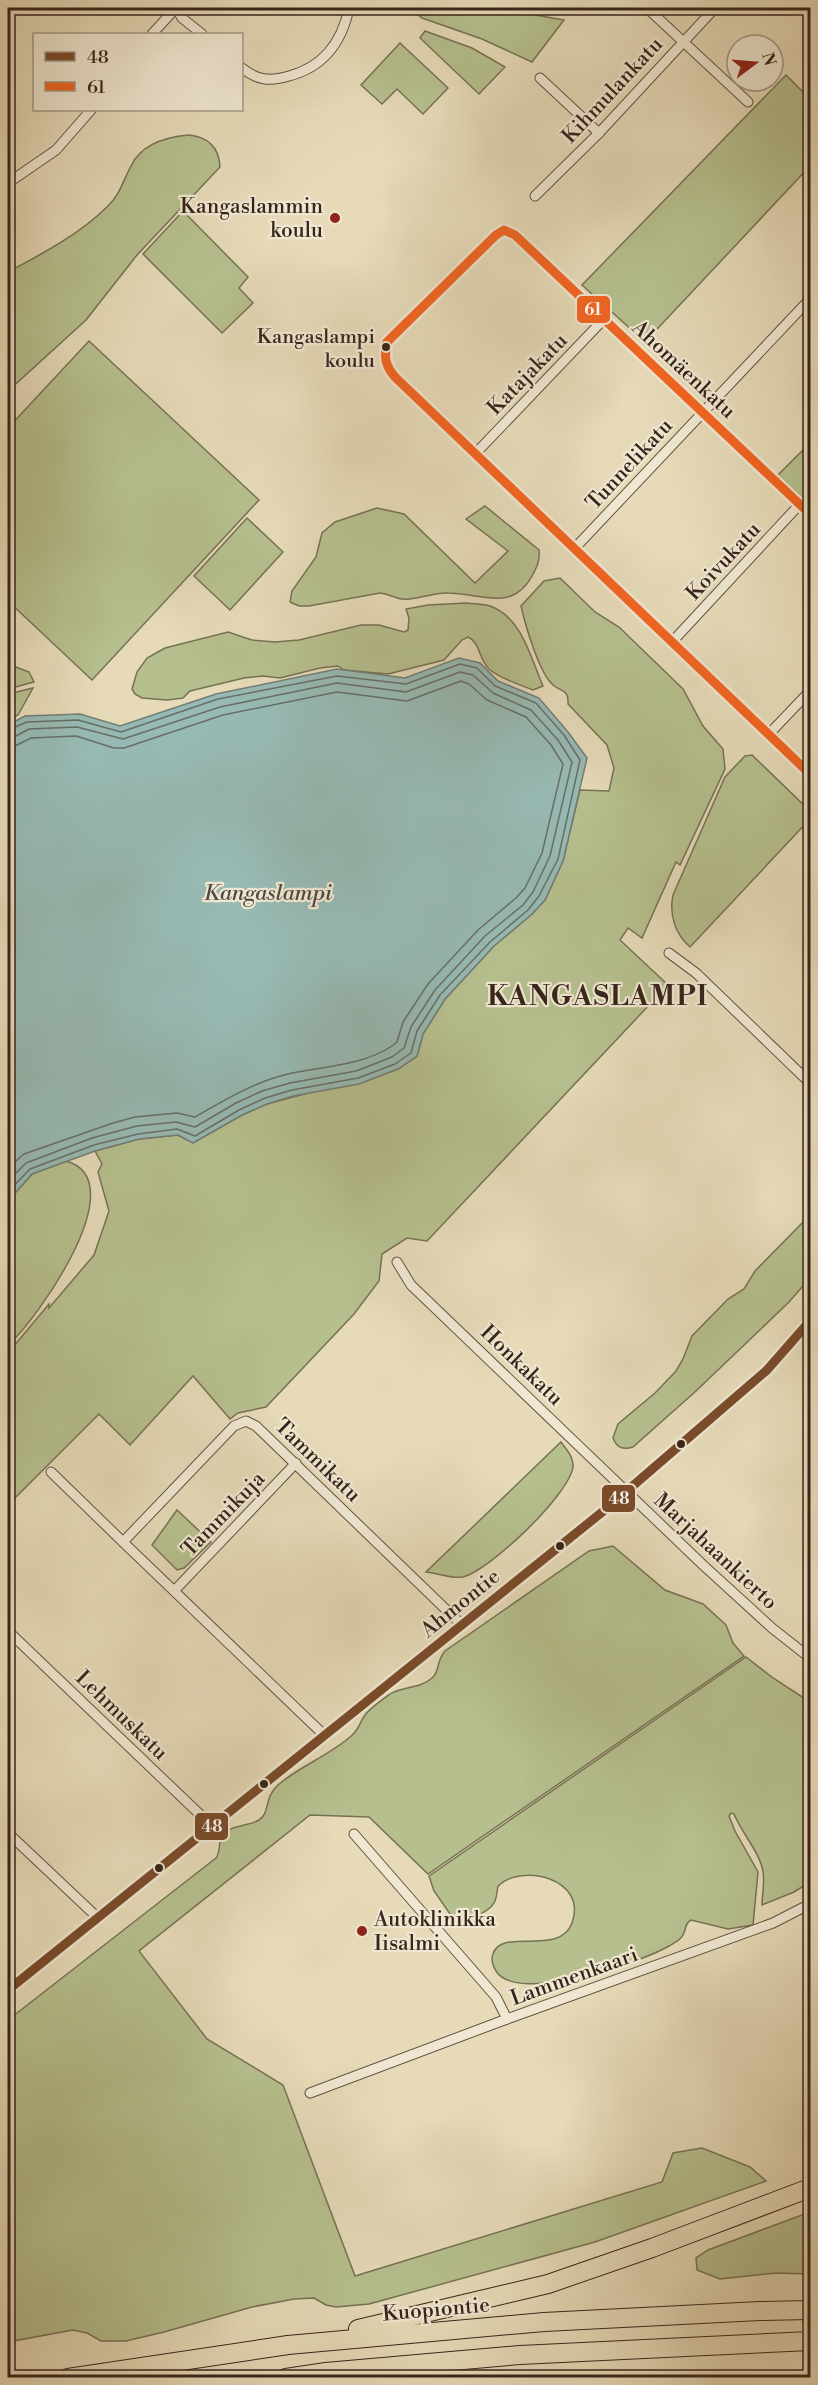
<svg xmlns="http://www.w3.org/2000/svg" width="818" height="2385" font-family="'Libre Bodoni',serif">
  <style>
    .green { fill: #b6bf8e; stroke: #767254; stroke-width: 1.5 }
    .water { fill: #97bab4; stroke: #717e77; stroke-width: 1.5 }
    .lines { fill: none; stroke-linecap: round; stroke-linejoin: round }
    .shore { stroke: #676f68; stroke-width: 1.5 }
    .street-casing { stroke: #635242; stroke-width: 11 }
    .highway-casing { stroke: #37241b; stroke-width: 20 }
    .street { stroke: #efe7d1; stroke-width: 9 }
    .highway { stroke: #e6dab8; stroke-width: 18 }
    .bus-1-casing { stroke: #efe7d1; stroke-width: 14 }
    .bus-2-casing { stroke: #efe7d1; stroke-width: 14 }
    .bus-1 { stroke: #7a4b2a; stroke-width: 9 }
    .bus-2 { stroke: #f26522; stroke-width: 9 }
    .poi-dot { fill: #8f2418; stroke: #efe7d1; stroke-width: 2 }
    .bus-dot { fill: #37241b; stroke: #efe7d1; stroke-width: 2 }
    .labels { text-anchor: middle; stroke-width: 4.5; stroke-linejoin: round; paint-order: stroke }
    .bus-label { font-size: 20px; fill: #37241b; stroke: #efe7d1; text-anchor: end }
    .street-label { font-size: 21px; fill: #37241b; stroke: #efe7d1 }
    .poi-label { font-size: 21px; fill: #37241b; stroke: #efe7d1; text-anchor: end }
    .water-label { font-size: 22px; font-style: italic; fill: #4f4a41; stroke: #efe7d1 }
    .district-label { font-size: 27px; font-weight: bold; letter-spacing: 1.5px; fill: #37241b; stroke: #efe7d1 }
    .line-badge { stroke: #efe7d1; stroke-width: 2 }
    .badge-label { font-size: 16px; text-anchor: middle; font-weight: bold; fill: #fff }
  </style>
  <rect width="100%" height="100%" fill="#e6dab8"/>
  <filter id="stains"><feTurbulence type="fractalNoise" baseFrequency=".00333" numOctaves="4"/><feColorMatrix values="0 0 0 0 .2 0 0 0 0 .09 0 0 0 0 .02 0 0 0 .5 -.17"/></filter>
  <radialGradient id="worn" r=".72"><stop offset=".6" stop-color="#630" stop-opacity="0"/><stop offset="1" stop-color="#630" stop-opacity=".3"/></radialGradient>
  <g class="green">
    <polygon points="410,8 496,8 564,20 532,62 482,39 422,18"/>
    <polygon points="425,31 472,48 505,67 479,94 420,38"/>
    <polygon points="400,43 448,88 423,114 397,89 382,104 361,85"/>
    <polygon points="786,75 810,99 810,166 645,342 582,285"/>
    <path d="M189,135C208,137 219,147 220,167L137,255L86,320L8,391V272C42,254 80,234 108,206C120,194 123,181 131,166C141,144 166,137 189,135Z"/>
    <polygon points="183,211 248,277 239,288 253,303 222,333 143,254"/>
    <polygon points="89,341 259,500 92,680 8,601 8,428"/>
    <polygon points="810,443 810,505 778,475"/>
    <path d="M485,506L539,550C540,561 537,567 532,576C512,613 480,593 448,593C433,592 417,601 402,599C395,598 388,594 380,593L309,606H299L290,602L292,591L316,557L322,533L335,522L377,508L404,514L475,583L508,551L466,519Z"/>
    <polygon points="247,518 283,552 230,610 194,576"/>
    <path d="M560,578L595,612L619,627L683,689L703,726L723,749L725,769L680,865L676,862L642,938L628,928L620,940L668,985L427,1241L407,1238L382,1254L379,1281L354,1314L266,1407L238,1413L230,1419L193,1376L130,1445L99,1414L8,1505V1353L49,1304V1308L94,1255L109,1211L98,1172L102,1164L95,1151L139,1139L178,1135L193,1143L242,1115L267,1104L398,1069L417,1056L423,1034L445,999L494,946L532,914L545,900L563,861L580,790L609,791L614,768L607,745L568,704C569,689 561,692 553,685C539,673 525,624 521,606L544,581Z"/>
    <path d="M467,603C474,604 483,604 490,606C522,617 531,659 543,686L533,690C519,684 500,679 489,669C479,660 480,642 468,637L462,640L444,660L388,674L344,670L338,666L320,668L280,678L263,676L244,678L190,691L183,698L167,700L142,698L135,694L132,689L137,672L147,658L165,648L228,632L252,640L275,642L299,640L361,625H379L404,632L408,630L409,618L406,609L428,605Z"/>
    <polygon points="8,664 29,672 34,682 8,689"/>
    <polygon points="33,688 18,715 8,720 8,694"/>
    <path d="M752,755L810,811V819L690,947C675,934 669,914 673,895L725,777L745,756Z"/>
    <path d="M66,1161C136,1180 37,1320 8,1345V1201L32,1174Z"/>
    <path d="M810,1215V1278L789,1302L696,1391L633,1447C623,1450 617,1448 613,1438L618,1424L655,1393L676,1371L683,1359L692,1336L728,1299L744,1289L755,1271Z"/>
    <path d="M561,1442C566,1449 574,1457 573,1467C569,1495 490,1570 463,1577C452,1579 437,1573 426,1572Z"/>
    <polygon points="177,1510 211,1542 184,1568 177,1570 152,1545"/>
    <path d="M613,1546L665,1590L703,1604L726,1625L733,1643L744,1656L428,1874L369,1817L310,1815L139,1951L207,2039L283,2085L355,2276L662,2182L673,2153L702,2148L750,2167L766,2181L595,2242L369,2304L336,2307L326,2305L314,2298L294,2299L252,2307L164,2332L126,2341H101L87,2333L73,2330L8,2342V2020L216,1858C221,1851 218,1843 222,1836C230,1824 248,1827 259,1820C271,1812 263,1799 278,1785C300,1766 328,1756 350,1737C360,1729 359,1723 365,1715C370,1708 383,1699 390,1694C402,1686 420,1689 432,1678C440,1672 436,1661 445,1651L589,1551Z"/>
    <path d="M746,1657L773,1678L810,1702V1882L794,1892L762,1905C762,1895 765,1883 763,1872C761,1854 741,1832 734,1814L731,1813L729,1816L735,1831L758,1872L753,1925L728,1929L691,1920C684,1924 687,1928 683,1935C681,1940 674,1943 669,1946C642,1962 517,2005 496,1971C493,1966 491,1959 493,1954C501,1927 560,1957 572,1923C588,1878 521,1863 498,1886C497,1891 497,1896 495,1901C489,1914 468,1919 455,1921L434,1891L429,1876Z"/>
    <polygon points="810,2212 810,2274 776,2273 720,2279 697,2270 696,2258 708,2250"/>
  </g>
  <polygon class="water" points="459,658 480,663 498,681 539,698 568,732 587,758 563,861 545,900 532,914 494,946 445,999 423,1034 417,1056 398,1069 359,1084 293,1096 267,1104 242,1115 193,1143 178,1135 139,1139 95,1151 32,1174 8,1201 8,725 25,716 80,714 120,726 216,694 337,669 405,678"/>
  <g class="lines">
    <g class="shore">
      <polyline points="8,730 27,722 78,720 121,732 218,699 337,676 406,684 460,664 477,668 495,686 536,703 564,735 580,760 558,859 539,896 528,910 490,942 440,995 417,1031 411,1053 395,1064 358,1078 292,1090 265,1098 239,1110 195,1136 177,1129 138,1134 94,1145 30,1169 8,1192"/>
      <polyline points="8,738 14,737 29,729 77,727 123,739 220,707 337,683 406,692 460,672 473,675 493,693 531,710 558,740 572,762 550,856 533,892 523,905 485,936 435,990 411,1027 404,1048 392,1057 356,1071 290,1083 262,1091 236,1103 195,1127 176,1122 137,1126 92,1138 26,1163 8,1181"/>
      <path d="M8,747L17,745L31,738L76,736L114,748H124L223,715L337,692L407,701L461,681L469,684L487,700L526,717L551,745L563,764L542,853L525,888L516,898L478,930L428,984L403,1022L397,1042L392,1046C362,1066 323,1066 288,1074C254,1082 225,1100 195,1117L177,1113L135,1117L113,1123L24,1154L8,1168"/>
    </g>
    <g class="street-casing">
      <g id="street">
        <polyline points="647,8 748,102"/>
        <polyline points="177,9 182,18 202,34"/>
        <polyline points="152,34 176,8"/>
        <path d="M242,68C257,80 269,82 289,76C323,67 342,42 349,8"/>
        <polyline points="540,78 599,133"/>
        <polyline points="8,183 56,150 91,110"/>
        <polyline points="535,196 599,133 715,8"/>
        <polyline points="475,454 604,319"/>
        <path d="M810,514L515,235L504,230L496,235L387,342C384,358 385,365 395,377L810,774"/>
        <polyline points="574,549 810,299"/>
        <polyline points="672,642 800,504"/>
        <polyline points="769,734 810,691"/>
        <polyline points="669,953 696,973 810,1083"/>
        <polyline points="397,1262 411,1285 703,1565 772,1628 810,1658"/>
        <polyline points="51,1472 123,1542"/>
        <polyline points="175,1590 296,1463"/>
        <polyline points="8,1631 212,1826"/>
        <polyline points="324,1735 123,1542 234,1426 246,1421 256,1426 462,1625"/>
        <polyline points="8,1833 98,1918"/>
        <polyline points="354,1834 496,1997 507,2019 773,1923 810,1904"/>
        <polyline points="8,1990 606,1509 767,1370 810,1321"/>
        <polyline points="310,2093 507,2019"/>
      </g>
    </g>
    <g class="highway-casing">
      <g id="highway">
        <polyline points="358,2329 548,2284 652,2248 810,2188"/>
        <polyline points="68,2378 288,2345 544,2322 760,2311 810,2310"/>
        <polyline points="286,2378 326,2372 520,2355 810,2341"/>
      </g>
    </g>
    <use href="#street" class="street"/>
    <use href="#highway" class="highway"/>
    <g class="bus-1-casing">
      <polyline id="bus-1" points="8,1990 606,1509 767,1370 810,1321"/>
    </g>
    <g class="bus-2-casing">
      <path id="bus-2" d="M810,514L515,235L504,230L496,235L387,342C384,358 385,365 395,377L810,774"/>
    </g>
    <use href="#bus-1" class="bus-1"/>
    <use href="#bus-2" class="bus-2"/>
  </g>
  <g class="poi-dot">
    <circle cx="335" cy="218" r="6"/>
    <circle cx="362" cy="1931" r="6"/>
  </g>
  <g class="bus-dot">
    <circle cx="386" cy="347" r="5"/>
    <circle cx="681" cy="1444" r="5"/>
    <circle cx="560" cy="1546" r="5"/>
    <circle cx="264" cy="1784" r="5"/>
    <circle cx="159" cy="1868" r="5"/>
  </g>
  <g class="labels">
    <g class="bus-label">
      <text x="375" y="343">Kangaslampi<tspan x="375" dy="24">koulu</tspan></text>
    </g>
    <g class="street-label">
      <text transform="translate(612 90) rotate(-47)" y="7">Kihmulankatu</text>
      <text transform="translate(684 369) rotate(43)" y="7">Ahomäenkatu</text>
      <text transform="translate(527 374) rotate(-46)" y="7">Katajakatu</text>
      <text transform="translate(629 464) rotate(-47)" y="7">Tunnelikatu</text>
      <text transform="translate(723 561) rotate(-47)" y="7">Koivukatu</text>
      <text transform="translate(522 1365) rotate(44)" y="7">Honkakatu</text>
      <text transform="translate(318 1460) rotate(44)" y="7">Tammikatu</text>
      <text transform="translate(223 1514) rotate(-46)" y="7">Tammikuja</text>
      <text transform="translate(716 1551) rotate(43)" y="7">Marjahaankierto</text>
      <text transform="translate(460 1603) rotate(-39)" y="7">Ahmontie</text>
      <text transform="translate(122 1715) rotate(44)" y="7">Lehmuskatu</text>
      <text transform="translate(574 1976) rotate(-20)" y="7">Lammenkaari</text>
      <text transform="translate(436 2309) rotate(-5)" y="7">Kuopiontie</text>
    </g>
    <g class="poi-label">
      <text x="323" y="213">Kangaslammin<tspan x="323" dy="24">koulu</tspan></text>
      <text x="374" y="1926" text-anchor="start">Autoklinikka<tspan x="374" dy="24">Iisalmi</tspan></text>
    </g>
    <g class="water-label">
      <text x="268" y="900">Kangaslampi</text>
    </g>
    <g class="district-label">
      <text x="598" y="1005">KANGASLAMPI</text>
    </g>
  </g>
  <g class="line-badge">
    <rect x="576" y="295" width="35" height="29" rx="6" fill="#f26522"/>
    <rect x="601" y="1484" width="35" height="29" rx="6" fill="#7a4b2a"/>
    <rect x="194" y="1812" width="35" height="29" rx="6" fill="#7a4b2a"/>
  </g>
  <g class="badge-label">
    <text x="593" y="315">61</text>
    <text x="619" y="1504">48</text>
    <text x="212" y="1832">48</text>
  </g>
  <rect width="818" height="2385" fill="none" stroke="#e6dab8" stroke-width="30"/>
  <rect x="9" y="9" width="800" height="2367" fill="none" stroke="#37241b" stroke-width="3"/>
  <rect x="15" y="15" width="788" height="2355" fill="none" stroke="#37241b" stroke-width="1.5"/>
  <rect x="33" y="33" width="210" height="78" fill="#efe7d1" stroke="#a59988" stroke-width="1.5"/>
  <rect x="45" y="52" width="30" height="9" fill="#7a4b2a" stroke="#a59988" stroke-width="1.5"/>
  <text x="87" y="63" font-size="18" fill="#37241b">48</text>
  <rect x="45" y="82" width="30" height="9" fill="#f26522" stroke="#a59988" stroke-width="1.5"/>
  <text x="87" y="93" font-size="18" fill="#37241b">61</text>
  <g transform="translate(755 63) rotate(74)"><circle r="28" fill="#efe7d1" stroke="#a59988" stroke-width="1.5"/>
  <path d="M0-4.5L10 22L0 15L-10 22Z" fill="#8f2418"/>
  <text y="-9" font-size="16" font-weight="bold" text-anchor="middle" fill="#37241b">N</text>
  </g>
  <rect width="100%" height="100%" filter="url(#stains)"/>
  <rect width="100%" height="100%" fill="url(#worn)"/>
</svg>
